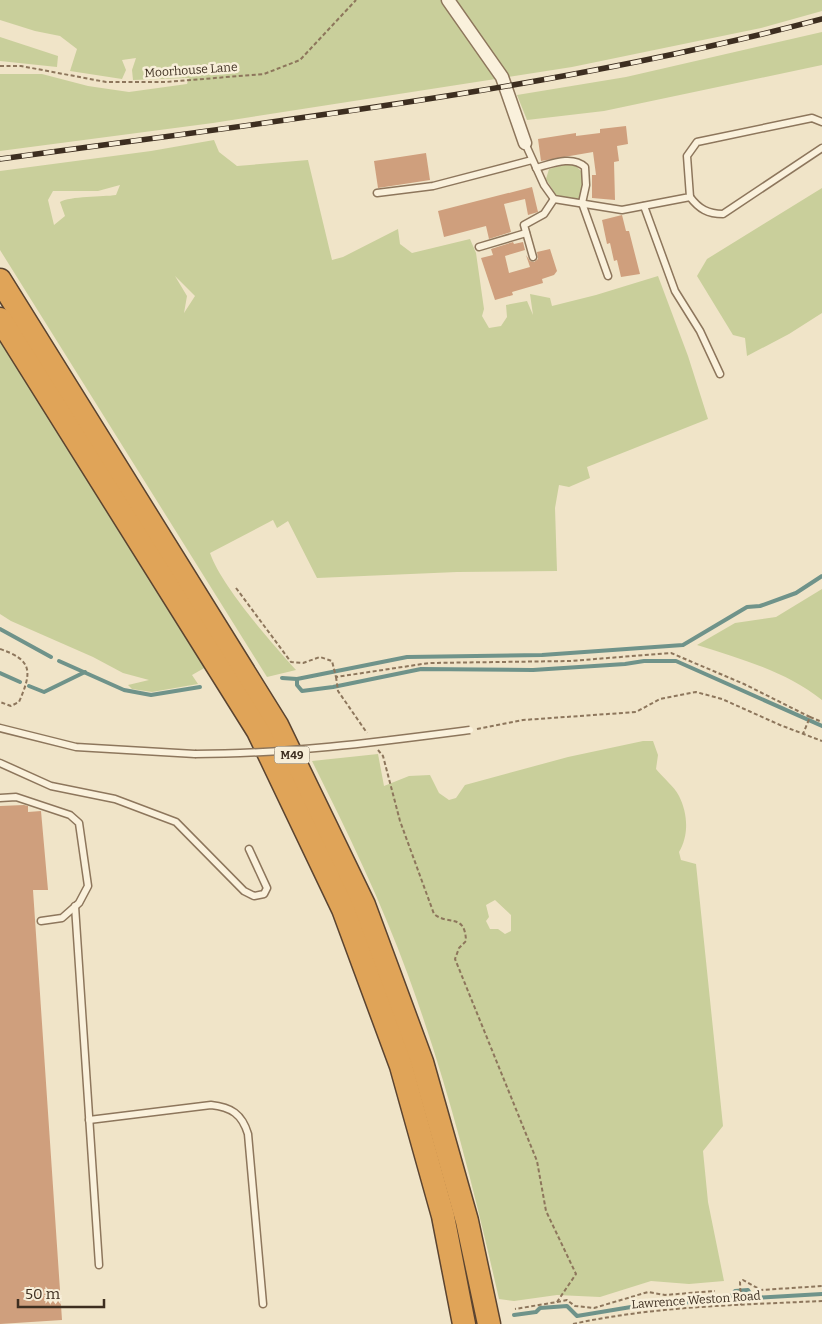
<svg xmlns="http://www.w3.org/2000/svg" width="822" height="1324" font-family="Bitter,serif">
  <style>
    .green { fill: #c9cf9b; fill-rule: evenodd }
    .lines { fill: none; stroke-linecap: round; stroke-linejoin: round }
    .stream { stroke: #6f938a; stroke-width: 4 }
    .building { fill: #cf9f7d }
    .service-casing { stroke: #8d765c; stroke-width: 9 }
    .minor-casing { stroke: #8d765c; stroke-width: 15 }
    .motorway-casing { stroke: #5b4430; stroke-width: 25 }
    .path { stroke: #8d765c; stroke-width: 2; stroke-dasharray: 4 2.5; stroke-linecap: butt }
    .service { stroke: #faf1dc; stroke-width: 6 }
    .minor { stroke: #faf1dc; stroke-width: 12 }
    .motorway { stroke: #e0a458; stroke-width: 22 }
    .rail-casing { stroke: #3d2e20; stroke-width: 5.5 }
    .rail { stroke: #f7eed8; stroke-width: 4; stroke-dasharray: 11; stroke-linecap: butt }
    .service-bridge-casing { stroke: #8d765c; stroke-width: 9; stroke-linecap: butt }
    .service-bridge { stroke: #faf1dc; stroke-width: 6 }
    .labels { text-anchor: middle; stroke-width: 5; stroke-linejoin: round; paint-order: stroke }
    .shield { fill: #f7eed8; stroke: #756857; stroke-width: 1 }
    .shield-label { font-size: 11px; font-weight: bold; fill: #3d2e20 }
    .street-label { font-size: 12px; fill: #3d2e20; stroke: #f7eed8 }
  </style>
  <rect width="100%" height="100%" fill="#f0e4c8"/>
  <g class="green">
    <polygon points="0,0 822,0 822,11 761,28 572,67 213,123 0,151 0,74 42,74 88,86 129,92 187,84 189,78 133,80 132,70 136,58 122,60 126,70 122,79 70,71 77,49 60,36 35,31 0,20"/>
    <polygon points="822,32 822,65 604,111 527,120 517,95 626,77"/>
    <polygon points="0,37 58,56 57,67 0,61"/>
    <path d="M214,140L219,152L237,166L308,160L332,260L343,257L398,229L400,244L412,253L470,239L476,253L484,309L482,316L489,328L501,326L507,317L506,305L527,301L533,315L530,294L550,298L552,306L596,295L658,276L688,356L708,419L587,467L590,478L569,487L559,485L555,508L557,571L457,572L317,578L288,521L277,528L273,520L210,553C222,587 271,642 296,670L267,677L0,250V171L151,151ZM120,185L116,195C103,197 70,196 60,202L65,216L54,225L48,200L53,191H98ZM175,276L195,296L184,313L187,296Z"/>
    <polygon points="568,164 574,164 583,173 582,195 578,199 556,195 546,179 549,169"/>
    <polygon points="822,188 822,313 789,334 747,356 745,338 733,335 697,276 707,259"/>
    <polygon points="0,341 206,667 192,675 198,684 152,692 132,689 128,685 149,680 123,673 93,657 11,621 0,614"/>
    <path d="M822,589V700C785,671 741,659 697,645L735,623L776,617Z"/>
    <path d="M643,741H653L658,755L656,769C663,778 674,786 679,796C688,814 689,835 679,852L681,860L696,864L723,1126L703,1151L708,1202L724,1281L689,1284L651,1281L600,1297L557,1295L514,1301L499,1299C474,1189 447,1081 408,975C381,901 347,831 312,761L378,754L384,786L409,776L430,775L439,793L449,800L456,798L465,785L568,757ZM495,900L511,915V931L505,934L498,929H490L486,921L489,917L486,905Z"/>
  </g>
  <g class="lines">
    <g class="stream">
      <polyline points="0,629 51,657"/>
      <polyline points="59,661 124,690 151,695 200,687"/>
      <polyline points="0,673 20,682"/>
      <polyline points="282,678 297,679 407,657 542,655 683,645 747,607 760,606 796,593 822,576"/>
      <polyline points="297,679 297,685 302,691 333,687 421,669 533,670 625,664 644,661 676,661 822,726"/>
      <polyline points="29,686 44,692 85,672"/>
      <polyline points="514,1315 536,1312 540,1308 567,1306 577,1316 631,1307 728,1299 735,1291 748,1290 753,1298 822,1294"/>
    </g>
  </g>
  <g class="building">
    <polygon points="626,126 628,144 617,146 619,161 614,162 615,200 592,198 592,175 596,175 593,152 541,161 538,139 576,133 576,136 600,133 600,129"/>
    <polygon points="426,153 430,180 378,188 374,161"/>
    <polygon points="532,187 538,212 528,215 525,199 504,204 511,232 489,239 486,226 444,237 438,211"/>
    <polygon points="622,215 626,231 629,231 640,274 621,277 617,260 614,261 610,243 607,244 602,220"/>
    <polygon points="513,242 514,244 523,242 525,250 505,256 509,273 530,267 526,255 530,261 534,262 538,259 537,252 550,249 557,271 554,275 542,279 543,283 512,292 513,295 495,300 481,258 493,255 491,249"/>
    <polygon points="24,805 28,806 28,812 41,811 48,890 33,890 62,1320 0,1324 0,806"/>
  </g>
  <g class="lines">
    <g class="service-casing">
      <g id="service">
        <polyline points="525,143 544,185 554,199 622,210 690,197 687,156 697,142 812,118 822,122"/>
        <path d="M536,168C551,164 572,155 585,167L586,185L582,203L608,276"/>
        <polyline points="377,193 433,186 532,160"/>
        <path d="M690,197C699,209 708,214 723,214L822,148"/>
        <polyline points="644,206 675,291 700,331 720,374"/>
        <polyline points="479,247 526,233"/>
        <polyline points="533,257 524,225 544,214 554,199"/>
        <polyline points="0,728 76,747 195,754"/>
        <polyline points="0,763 51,786 115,799 176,822 244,891 254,896 264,894 267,888 249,849"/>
        <polyline points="0,798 16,797 70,815 79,823 88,886 79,903 62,918 41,921"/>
        <polyline points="75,906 99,1265"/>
        <path d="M89,1120L211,1105C231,1107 242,1114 248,1134L263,1304"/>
      </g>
    </g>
    <g class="minor-casing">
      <polyline id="minor" points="448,0 502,77 525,143"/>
    </g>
    <g class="motorway-casing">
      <g id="motorway">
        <polyline points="0,280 277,725 364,905 422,1062 467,1221 489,1324"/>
        <polyline points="0,319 258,731 343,909 401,1066 443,1216 464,1324"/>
      </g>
    </g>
    <g class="path">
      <polyline points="0,66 21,66 106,82 166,82 264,74 300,60 356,0"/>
      <polyline points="236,588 291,662 303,663 320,657 332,661 336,677 429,663 570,661 671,653 744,684 810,717 803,734"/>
      <path d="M0,649C33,660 32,672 19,702L11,706L0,702"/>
      <polyline points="336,677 338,691 367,733"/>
      <polyline points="810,717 822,722"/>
      <polyline points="477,729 523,720 636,712 660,699 696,692 722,699 780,725 822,741"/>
      <path d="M378,750L383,756L400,821L434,914C449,926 465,913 466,941L459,948L455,959L537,1161L546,1211L576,1274L557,1302L515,1309"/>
      <polyline points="557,1302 567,1300 575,1306 594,1308 648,1292 665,1295 715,1291"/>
      <polyline points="741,1305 740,1282 743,1280 761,1290 822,1286"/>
      <path d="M573,1324C655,1306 739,1305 822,1301"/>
    </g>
    <use href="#service" class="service"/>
    <use href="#minor" class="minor"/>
    <use href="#motorway" class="motorway"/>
    <g class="rail-casing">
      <path id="rail" d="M0,159C275,121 553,90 822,19"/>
    </g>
    <use href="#rail" class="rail"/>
    <g class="service-bridge-casing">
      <path id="service-bridge" d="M195,754C288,754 378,742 470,730"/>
    </g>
    <use href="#service-bridge" class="service-bridge"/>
  </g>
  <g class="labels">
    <rect class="shield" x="274.5" y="746.5" width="35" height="17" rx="4"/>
    <g class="shield-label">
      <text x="292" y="759">M49</text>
    </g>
    <g class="street-label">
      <text transform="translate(191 70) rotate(-4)" y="4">Moorhouse Lane</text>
      <text transform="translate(696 1300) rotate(-4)" y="4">Lawrence Weston Road</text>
    </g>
  </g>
  <path d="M18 1299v8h86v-8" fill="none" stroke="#3d2e20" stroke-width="2.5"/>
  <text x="25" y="1299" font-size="15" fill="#3d2e20" stroke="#f7eed8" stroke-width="4" paint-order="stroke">50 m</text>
</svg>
